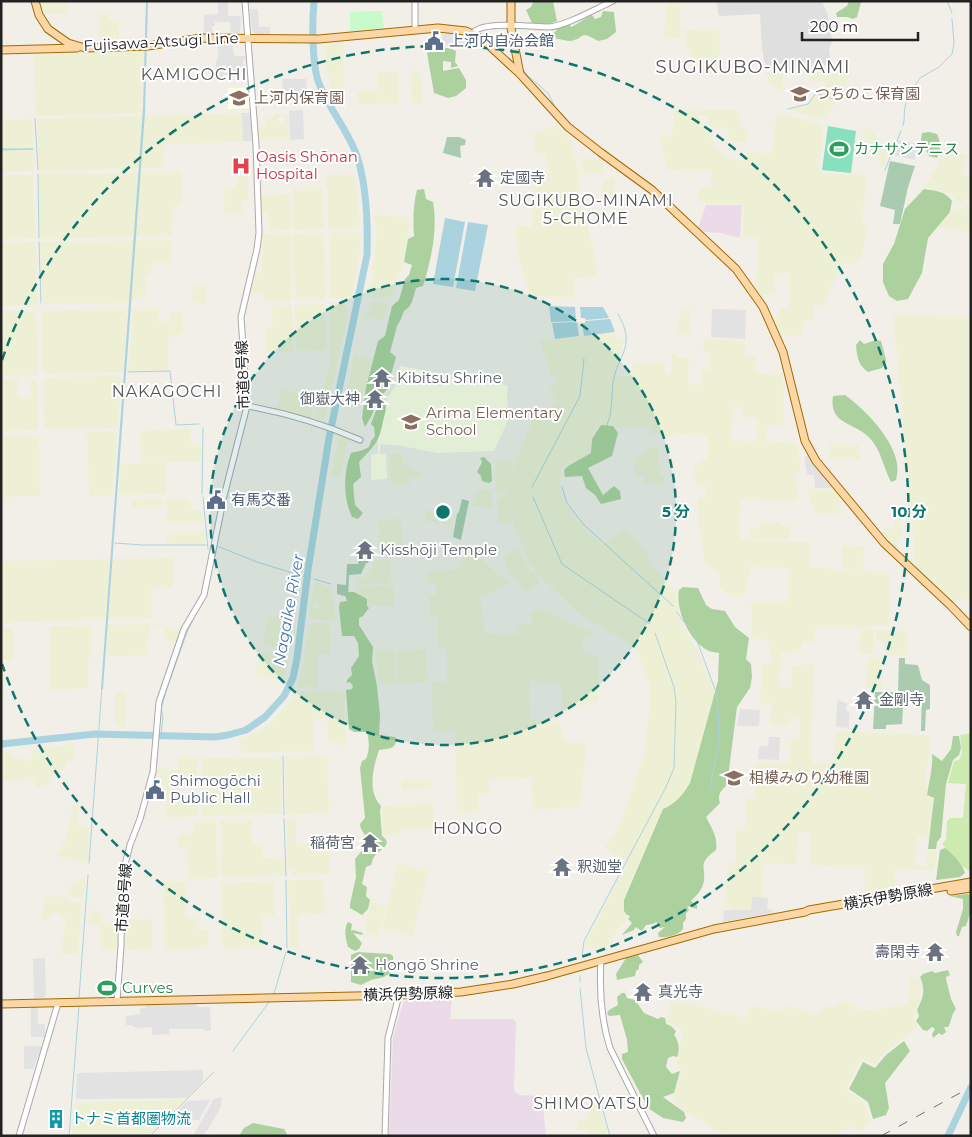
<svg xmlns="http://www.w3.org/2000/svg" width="972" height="1137" font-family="Montserrat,'Noto Sans JP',sans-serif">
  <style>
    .residential { fill: #e0dfdf }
    .industrial { fill: #ebdbe8 }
    .education { fill: #ffffe5 }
    .farmland { fill: #eef0d5; fill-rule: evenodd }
    .grass { fill: #cdebb0 }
    .forest { fill: #add19e }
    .cemetery { fill: #aacbaf }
    .park { fill: #c8facc }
    .pitch { fill: #88e0be }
    .parking { fill: #e2e2e2 }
    .water { fill: #aad3df }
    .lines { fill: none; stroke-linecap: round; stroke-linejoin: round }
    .stream { stroke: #aad3df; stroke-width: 1 }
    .river { stroke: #aad3df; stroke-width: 7 }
    .minor-casing { stroke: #a9a9a9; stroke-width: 7 }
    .major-casing { stroke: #a06b00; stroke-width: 9 }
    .minor { stroke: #fff; stroke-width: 5 }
    .major { stroke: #fcd6a4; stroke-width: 7 }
    .rail { stroke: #707070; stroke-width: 1; stroke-dasharray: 10 10; stroke-linecap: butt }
    .ring { fill: none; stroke: #0f766e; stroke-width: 2.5; stroke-dasharray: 9 6 }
    .labels { text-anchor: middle; stroke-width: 4; stroke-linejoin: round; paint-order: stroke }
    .service-label { font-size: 15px; fill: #4e5e75; stroke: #fff; text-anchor: start }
    .street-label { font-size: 15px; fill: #222; stroke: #fff }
    .education-label { font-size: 15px; fill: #785e54; stroke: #fff; text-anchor: start }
    .leisure-label { font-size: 15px; fill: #27864d; stroke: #fff; text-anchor: start }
    .health-label { font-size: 15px; fill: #be3a42; stroke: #fff; text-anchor: start }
    .worship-label { font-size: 15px; fill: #5b616d; stroke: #fff; text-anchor: start }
    .culture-label { font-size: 15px; fill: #0d838f; stroke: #fff; text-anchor: start }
    .neighbourhood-label { font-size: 16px; letter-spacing: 1px; fill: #555; stroke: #fff }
    .water-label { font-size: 16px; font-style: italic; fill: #4a7aab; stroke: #fff }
    .quarter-label { font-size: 18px; letter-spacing: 1px; fill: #555; stroke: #fff }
    .centre { fill: #0f766e; stroke: #fff; stroke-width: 2.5 }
    .ring-label { font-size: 15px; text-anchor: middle; font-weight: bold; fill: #0f766e; stroke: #fff; stroke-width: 4; stroke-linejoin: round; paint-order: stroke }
  </style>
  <rect width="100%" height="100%" fill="#f2efe9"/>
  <polygon class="residential" points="717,1 822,1 828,16 832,42 829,48 831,64 789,70 766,70 762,48 760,14 720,16 718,14"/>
  <g class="industrial">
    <polygon points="706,205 742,205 740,237 732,236 720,233 704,232 698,228"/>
    <polygon points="452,998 450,1019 512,1019 516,1022 514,1090 519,1095 542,1096 546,1136 389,1136 393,1037 403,1003 407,999"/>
  </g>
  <g class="education">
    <polygon points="228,88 248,88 250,108 228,109"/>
    <polygon points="400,366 507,385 508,386 507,399 509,414 507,423 494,451 437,453 402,446 380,444 380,454 386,454 387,479 371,480 371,455 378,453 378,433 384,404 395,386"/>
  </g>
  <g class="farmland">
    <polygon points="39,1 67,1 67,14 43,14"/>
    <polygon points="666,1 680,1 681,39 664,36"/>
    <polygon points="99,14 109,14 109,20 119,20 119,43 100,43"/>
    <polygon points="718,29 720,40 719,69 707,72 693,72 691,59 685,40 684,30"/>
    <polygon points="343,42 344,92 333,95 327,74 325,43"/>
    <polygon points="144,51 141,113 36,116 34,53"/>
    <polygon points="845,66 853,71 826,119 824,120 790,110 808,104 816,93 820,94 827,82 809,82 808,72"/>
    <polygon points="411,71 420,71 423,103 412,103"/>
    <polygon points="378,72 398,72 399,103 357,105 357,91 378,90"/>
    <polygon points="768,73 783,73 783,94 769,85 767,75"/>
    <polygon points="674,108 696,111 719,151 725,157 745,161 746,151 771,154 777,112 823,125 819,172 849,175 852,173 867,176 862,223 868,226 862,257 856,263 838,264 837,276 824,302 824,305 815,305 813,308 813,320 804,321 802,336 780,335 772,319 779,318 779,309 789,309 789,273 775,273 775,294 764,294 764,303 754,286 757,272 757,238 743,237 744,205 712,204 699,202 699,188 711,188 711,172 668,170 659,136 672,137"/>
    <polygon points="699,110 738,110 741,126 748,131 746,143 727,140 729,129 708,126 708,115 699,115 697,111"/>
    <polygon points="242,113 243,142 165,144 163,168 38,171 37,119"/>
    <polygon points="274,114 280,114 280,117 277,118 278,123 285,123 285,118 282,117 282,114 288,115 289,137 279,137 279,140 258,140 257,126 266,125 266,118 273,118"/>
    <polygon points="32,119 34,171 1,172 1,120"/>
    <polygon points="557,126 571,141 578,167 581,210 593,246 598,275 573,279 575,297 531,296 518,256 515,225 532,227 533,190 531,177 550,174 545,153 535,155 534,133"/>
    <polygon points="861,128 871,129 881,144 894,142 890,153 883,167"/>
    <polygon points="941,148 968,155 962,174 971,177 971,197 962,203 954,202 955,196 925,187 938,165"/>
    <polygon points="580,158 599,159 604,162 603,174 582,173 582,162"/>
    <polygon points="182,172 181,206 173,207 172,236 40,239 38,174"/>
    <polygon points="1,175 33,175 36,238 1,239"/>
    <polygon points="327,175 353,175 356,181 360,228 328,229"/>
    <polygon points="238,176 248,176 248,200 242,202 243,211 241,214 225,213 224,188 237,188"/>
    <polygon points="615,176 614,204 600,204 604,180"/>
    <polygon points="322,188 324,229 294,230 293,189"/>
    <polygon points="290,194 291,230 270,231 268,213 261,213 261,196 262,195"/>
    <polygon points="971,205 971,233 937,227 945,215"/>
    <polygon points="374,215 410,217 404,263 391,297 372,298 368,296 371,282 377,230"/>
    <polygon points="361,232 360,253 352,295 349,299 330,298 329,233"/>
    <polygon points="291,233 291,301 265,301 263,293 249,293 254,274 261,273 263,253 261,234"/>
    <polygon points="324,233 325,300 295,300 293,234"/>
    <polygon points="172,240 172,263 152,263 151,273 146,275 145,295 133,299 128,303 43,304 40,242"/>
    <polygon points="36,242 37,305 1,306 1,243"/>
    <polygon points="193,285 207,287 206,303 191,303"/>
    <polygon points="372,302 388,304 383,321 362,317 371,308"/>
    <polygon points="330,303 345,303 349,313 324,420 314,417 331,361"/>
    <polygon points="324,304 327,350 296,351 295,305"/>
    <polygon points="272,305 292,305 293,352 265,352 265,328 273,327"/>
    <polygon points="159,307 159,321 170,321 171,313 183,312 183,334 171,336 168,339 168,370 128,371 133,309"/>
    <polygon points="126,308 127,310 124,372 43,374 42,311"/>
    <polygon points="684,308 690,309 689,335 677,333 681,311"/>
    <polygon points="1,311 36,311 38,375 1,376"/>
    <polygon points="893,314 971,317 971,598 952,602 916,568"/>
    <path d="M616,333L618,339L624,338L620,357L613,376H632L633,363H665V373H671L672,354H677V358H689L688,384L701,385L702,370H710V353L703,352L704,339L745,341V355H756L755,374L783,373L784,425H768L766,441L798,443L801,474H796L798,501L741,500L739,540L809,542L811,567L890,573V624L856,628L815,627V641L802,642L801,652L781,653L780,687L791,688L792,666L814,664L811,763L834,764L836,731L930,735V756L926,769L927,795L933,799L929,837H917L916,865L927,866V851H937L934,870L895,869L894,891L864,896L865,868L810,865L811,833L798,832L796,865L764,863L761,898H752L751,910H732V907H724L729,862L735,863L736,830L745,829V798H755L756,762L790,763V741L800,736L799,717H791L790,725H770L772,703H760L762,664L772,663L768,641L752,637L751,601H788L789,568L750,567L745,595L731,596L720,587L719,574L704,563L702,539L699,527L698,498L706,497V485L696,484L694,466L708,458V436L686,434L663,436L662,433H660L651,435V427L649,426L622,429L614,425H600L591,440L590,453L562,467L560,489L565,502L577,520L603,545L625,530L646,551L656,571L676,592L678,617L699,653L716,696L704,782L646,865L626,921L618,928L605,952L584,947L585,943L628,862L604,848L615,833L626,808L644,755L650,705L649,682L637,651L626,641L583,617L536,573L529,562L517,533L512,514L513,521L499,523L497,499L506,496L507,483L534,416L540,410H550L557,401L554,397L556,394L549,390L557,379L556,374L551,375L540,341ZM733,406L743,408V417L757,418L756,442L732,440Z"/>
    <polygon points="354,354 373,358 362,400 346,398"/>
    <polygon points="119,375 121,377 118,428 44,429 43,378"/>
    <polygon points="18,379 19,398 31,398 31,379 37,379 38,430 1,431 1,380"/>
    <polygon points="281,389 316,396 310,418 277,409"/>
    <polygon points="191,428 191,444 201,445 201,462 166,462 166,494 119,495 121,464 157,463 141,462 140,431"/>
    <polygon points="117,431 112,495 89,496 87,432"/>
    <polygon points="39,435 40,496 1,497 1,436"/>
    <polygon points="339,435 348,439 340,476 331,474"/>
    <polygon points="830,444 859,445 860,460 829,459"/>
    <polygon points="658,445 660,475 664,476 663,485 643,483 646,476 635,476 635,457 645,453 645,450"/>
    <polygon points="391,454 403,454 403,464 409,465 410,470 421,471 421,477 410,478 410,484 391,484 389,455"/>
    <polygon points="514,459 504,493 498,493 496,490 495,469 499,462"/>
    <polygon points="808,489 835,489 840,495 839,514 814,513 814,505 810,505"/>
    <polygon points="479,490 488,490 492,496 493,508 471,505"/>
    <polygon points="162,499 162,508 131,508 131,501 133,500"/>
    <polygon points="166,499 190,499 192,510 202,510 203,523 167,524"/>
    <polygon points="426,510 452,515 451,526 426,521"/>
    <polygon points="390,519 401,519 402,551 377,551 380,530 378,521 390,521"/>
    <polygon points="762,521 773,523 774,522 780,522 781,525 783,526 791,526 789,539 750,539 750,527 759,529"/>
    <polygon points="895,521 901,522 901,534 897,547 894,547 882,535 886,528 894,529"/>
    <polygon points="204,532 206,543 204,545 172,544 166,543 167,533"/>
    <polygon points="842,545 864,546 863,570 844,569 843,565 841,565"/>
    <polygon points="519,548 530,571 531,571 541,581 529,591 527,590 525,591 516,582 517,581 510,573 503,556"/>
    <polygon points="466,550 485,562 509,584 480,597 483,615 485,633 500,635 516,634 517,625 533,624 531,612 539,608 595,634 583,639 583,652 591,656 599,657 598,702 562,709 563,686 530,680 529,698 530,718 543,722 559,721 565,742 587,743 580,805 578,807 533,810 531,778 489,780 489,794 478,795 479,812 457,813 455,732 433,732 432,682 447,681 447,649 438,649 437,617 429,617 429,595 436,595 436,582 428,582 428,571 458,570"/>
    <polygon points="174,558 173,587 151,589 152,618 1,623 1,561"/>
    <polygon points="374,560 391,560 391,583 357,585 358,579 364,578 372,567"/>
    <polygon points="316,582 323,584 325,587 325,586 332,588 336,621 309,619 311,604 314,604 313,608 318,608 319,604 324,604 311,602 314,585"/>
    <polygon points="393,585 394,606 367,606 367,597 357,597 357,587"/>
    <polygon points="269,616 294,622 290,650 262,644"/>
    <polygon points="311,623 329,623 330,654 317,654 318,687 298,687 297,685 306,655 304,654 309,625"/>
    <polygon points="152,624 181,630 176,642 164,639 164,628 151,626 146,647 148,648 149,655 132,656 132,654 129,655 129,656 107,657 108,625"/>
    <polygon points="91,625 92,656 88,659 88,688 50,690 49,626"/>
    <polygon points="1,628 13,629 14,659 3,660 4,691 1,692"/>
    <polygon points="860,630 874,630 873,654 859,654"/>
    <polygon points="877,630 908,631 907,656 885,655 885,641 876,641"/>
    <polygon points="377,649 394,651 395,683 379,683 376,661 375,650"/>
    <polygon points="426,650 428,682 397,683 396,651"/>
    <polygon points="260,652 289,659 283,681 255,675"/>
    <polygon points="868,657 882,657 881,689 866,688"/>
    <polygon points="306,691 343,691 346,745 339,746 338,741 328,742 327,718 314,720 314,751 241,753 240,739 260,731 270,723 288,704 294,693"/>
    <polygon points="115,692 126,692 125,727 115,726"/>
    <polygon points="74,744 73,762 67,761 65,769 60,769 58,775 53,774 50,786 43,785 37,788 33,780 1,781 1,752 12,751 12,757 31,761 33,749"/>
    <polygon points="179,755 197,758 197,786 182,786 182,798 198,799 198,815 196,816 166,818 166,786 154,785 158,768 177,770 177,758"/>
    <polygon points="327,755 329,813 286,815 285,756"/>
    <polygon points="281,757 282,814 201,816 201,758"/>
    <polygon points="402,780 432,780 432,788 402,790"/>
    <polygon points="73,803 79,803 77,826 90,827 88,864 56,856 65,841"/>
    <polygon points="431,803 433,804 433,829 401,830 401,836 383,836 381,812 383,806"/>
    <polygon points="286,819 296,819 296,844 329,845 329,875 326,874 293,876 292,870 287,870"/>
    <polygon points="216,820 218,878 188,879 187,847 177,847 177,835 194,832 194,821"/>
    <polygon points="221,820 252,820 252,844 263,845 263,858 284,857 285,876 221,877"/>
    <polygon points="398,863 429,871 412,936 382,929"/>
    <polygon points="85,876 84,900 68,895 68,889 72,883"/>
    <polygon points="324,880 325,914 298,915 299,947 290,947 288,880"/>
    <polygon points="274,881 275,915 262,916 263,947 225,949 222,942 222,883"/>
    <polygon points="173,882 185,882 186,917 196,918 197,929 208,930 209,948 165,950 163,882"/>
    <polygon points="54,896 67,897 69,901 82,903 78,954 61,954 66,920 61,919 61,915 55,912 51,913 47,920 42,919 45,898"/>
    <polygon points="371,902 386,906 378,936 366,933 366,923"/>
    <polygon points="91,910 103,914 102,923 118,926 117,949 100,950 101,927 87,923 88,917 90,917"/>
    <polygon points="152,919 152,949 127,950 124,946 125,920"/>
    <polygon points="910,978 919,979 920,1001 916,1010 914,1019 918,1028 884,1052 875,1064 861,1058 846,1090 865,1104 870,1123 860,1131 849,1126 832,1136 732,1136 707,1126 702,1120 696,1118 674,1104 673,1098 682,1070 676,1067 683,1030 666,1022 671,1001 682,1004 683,1001 745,1018 751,1006 785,1011 787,1005 818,1014 826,1006 833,1008 840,1002 856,1004 855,1009 865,1010 888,1008 908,1002"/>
    <polygon points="184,1100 147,1136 72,1136 76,1103"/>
    <polygon points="597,1103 604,1117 608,1136 590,1136 586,1130 579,1131 577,1122 589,1118 585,1107"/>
  </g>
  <polygon class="grass" points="971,733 971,872 963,867 942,844 946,839 947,821 950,818 963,818 966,784 948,783 954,761 959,760 962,753 960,735"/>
  <g class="forest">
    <polygon points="534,1 553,1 557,21 550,24 532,23 526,10 531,7"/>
    <polygon points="849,1 861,2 857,17 853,19 847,17 837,17 836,13 847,6"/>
    <path d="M603,11L614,12C614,19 616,25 616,32L607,39L598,41C578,29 585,39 570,41C566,41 561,39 557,39L553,34L560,26L568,22L571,27C580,23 583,19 592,15L595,19L601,17Z"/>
    <polygon points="439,48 449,48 456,51 455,62 458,66 451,68 451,62 443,61 443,71 459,68 466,80 466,88 456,96 448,98 434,93 427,53"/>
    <path d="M929,132L937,134C941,142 941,150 937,158L929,156L921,140L922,133Z"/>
    <path d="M424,189L426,199L433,202C438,229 431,261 423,286L416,288L412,302L409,307L404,311L400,321L397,326L390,352L396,357L387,389L376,403L372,415L365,427L362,418L366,388L378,341L385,336L392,306L399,300L405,279L409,275L412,265L404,262L408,239L414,236C413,220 413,205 417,190Z"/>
    <path d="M924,189C936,191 945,191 952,201L950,212L928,238L922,273L908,299L897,301L889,296L883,282V264L894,244L905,209Z"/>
    <path d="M860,340L864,344L876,340L881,341L886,360L882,368L868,372C858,365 857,357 856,345Z"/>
    <path d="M845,395C867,411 906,450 896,480L891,482C884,469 882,454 873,442C858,421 828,427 833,396Z"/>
    <path d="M385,401C387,408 385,413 383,421C379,443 374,446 359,462L361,477L353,484L355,505L363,513L358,519L352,517C343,498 343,473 351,453L363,450L369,447L371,441L375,436L374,427L371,424C375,414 376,406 385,401Z"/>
    <polygon points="601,425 613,426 618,433 612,456 588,468 603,495 614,486 620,491 621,499 601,504 595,495 586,488 582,476 565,477 564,470 568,466 591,453 592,439"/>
    <polygon points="484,457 491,464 492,481 489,483 482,481 481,476 477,472 482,462 480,458"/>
    <path d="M683,587L698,588L706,605L712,609L725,611L735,627L749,638L746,659L751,664L752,677L750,688L737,707L727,785C721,790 717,795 720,803L706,817C712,829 718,837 716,850C695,865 708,868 703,885C701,891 696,896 691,901L697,905V909L687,906L689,910L686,913V919L683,923V929C679,935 667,938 659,937L658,933L665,927L660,928L656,922L653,924L646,925L642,931L635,927L634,930L622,935L632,923L628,919L630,916L627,915L624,911V900L663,809C675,804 683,795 690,783L718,681L719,653C715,652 710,652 707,650C689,641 675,608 679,590Z"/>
    <path d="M349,592H354L367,599V606L369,608L363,616L359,618V625L373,647L372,662L377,686L380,715L379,735L395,737C399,749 387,749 379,750C373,768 367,791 381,806L380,811L382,836C395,845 378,850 374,857C372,860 372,863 371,865L366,867L362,884L367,887L366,896L370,900L368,909L362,915L350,908V904L356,877L355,859L369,842C368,835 361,834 360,824L365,818L360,768L362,761L366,759C370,749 369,741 367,732H354L349,729L346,690L352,689L353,686L350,682L347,683V680L352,675L351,668L359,656L358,643L354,636H342L339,607L340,602L347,601L345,595Z"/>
    <path d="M953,736H959L961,748L959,755L953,760L946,784L941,837L937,842L936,849H928L934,798L927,795C929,781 933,768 932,754L942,761L951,749Z"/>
    <path d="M945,848C953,854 963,865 965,873L960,877L936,880L940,850Z"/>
    <polygon points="967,894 971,895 971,910 966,926 962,927 959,936 957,936 956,932 963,909 963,899 950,896"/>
    <path d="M348,922L352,924L351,931L353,930L363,933L362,935L353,933L362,943L359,949L355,951L348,947C346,940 343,929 348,922Z"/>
    <polygon points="358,952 390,954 393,956 393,962 389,974 384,977 371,980 361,985 351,982 351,955"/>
    <polygon points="638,955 643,962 639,965 639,969 636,971 635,976 617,980 616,974 626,958"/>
    <path d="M948,970L950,975L946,977V979L951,999L956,1009C951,1014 952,1021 948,1027H944L946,1032L942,1035L939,1033L933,1038L932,1034L935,1029L932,1027L927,1031L923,1030L916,1021L919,1016L917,1010C923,998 926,990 920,977L923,974L932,971L935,973Z"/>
    <path d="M622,993H625L627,998L635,1000L644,1013L658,1019L661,1017L665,1018L666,1024L671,1026L676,1031L674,1035C679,1040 680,1050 677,1057L673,1056L668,1058L666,1067L672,1074L680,1071L674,1093L663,1097L684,1112L686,1118L683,1122L663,1118L648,1108L622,1059V1054L628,1052L627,1040L620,1015L609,1016L607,1013L609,1010L618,1005L617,997Z"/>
    <polygon points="904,1041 910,1051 885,1083 889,1108 886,1115 873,1119 868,1102 849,1089 863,1062 875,1068 886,1055"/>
    <polygon points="253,1123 284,1129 288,1136 239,1136 244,1128"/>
  </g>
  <g class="cemetery">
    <polygon points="447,137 459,137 466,140 465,145 460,146 461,158 443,153"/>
    <polygon points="890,161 915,166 908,187 900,224 893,224 895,210 880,206"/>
    <polygon points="462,499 469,501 461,540 453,537 457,514 459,512"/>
    <polygon points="359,560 369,560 368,563 366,563 361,574 349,575 348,597 337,594 337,584 346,585 347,564 358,564"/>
    <polygon points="899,658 905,658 905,664 918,665 922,680 930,685 930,709 926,710 925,731 921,731 922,692 904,692 902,724 886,725 886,729 873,729 875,692 898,692"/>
  </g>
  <polygon class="park" points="382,11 384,28 350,31 350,12"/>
  <polygon class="pitch" points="828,126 856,131 851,173 822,170"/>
  <g class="parking">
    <polygon points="218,1 228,1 228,16 241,16 240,33 231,33 230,22 215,22 215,26 212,26 213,34 204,34 204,15 218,14"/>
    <polygon points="250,9 258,9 259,27 270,27 270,34 256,35 252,31"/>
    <polygon points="442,34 451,34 461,36 473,41 473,44 443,45"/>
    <polygon points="218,42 232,42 234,56 245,56 245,59 243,60 244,73 241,73 241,76 216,77 216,60 218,60"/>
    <polygon points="282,79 306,79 307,94 293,95 293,92 283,92"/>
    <polygon points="303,110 304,139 290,140 289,111"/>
    <polygon points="242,113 250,113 251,114 253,141 243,141"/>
    <polygon points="897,140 917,144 915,160 893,155"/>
    <polygon points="712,309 746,310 745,339 711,337"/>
    <polygon points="808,456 832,488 815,488 814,475 807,475 804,457"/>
    <polygon points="837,700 847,703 846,710 849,712 849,728 836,727"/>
    <polygon points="740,709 760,710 759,726 737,726"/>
    <polygon points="769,737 780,737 779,760 758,759 759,746 768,746"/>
    <polygon points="752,897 768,898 767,909 773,910 773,913 723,922 724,910 751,910"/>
    <polygon points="44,958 45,959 46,995 43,998 34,999 33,959"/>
    <polygon points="197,1003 197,1007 210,1007 211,1031 204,1031 204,1029 169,1029 169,1034 152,1035 152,1027 136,1028 131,1025 126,1025 126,1016 140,1014 140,1008 145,1008 145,1004"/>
    <polygon points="31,1007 38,1007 38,1024 45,1024 45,1037 31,1037"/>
    <polygon points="24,1046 42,1046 33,1069 24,1069"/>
    <polygon points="203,1070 203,1081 187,1098 76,1099 77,1073"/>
    <polygon points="222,1097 221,1106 211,1125 202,1136 193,1136 214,1099"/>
    <polygon points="210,1100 199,1120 167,1121 187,1101"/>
  </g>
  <g class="water">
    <polygon points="146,1 148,1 145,113 103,689 101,689 143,108"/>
    <polygon points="445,218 465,222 453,287 433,284"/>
    <polygon points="468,222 488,225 475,291 456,288"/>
    <polygon points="549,306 575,307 576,318 573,318 573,321 551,322"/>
    <polygon points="580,307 603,307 609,318 586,320 585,318 581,318"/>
    <polygon points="610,319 615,332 584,336 582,323 585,323 585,321"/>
    <polygon points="573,322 577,323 579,336 555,339 552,323"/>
  </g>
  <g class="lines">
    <g class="stream">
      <polyline points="947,1 952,13"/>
      <polyline points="522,68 527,75 548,93 554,105"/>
      <polyline points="910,93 920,78 939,67 952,54 954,43 952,19"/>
      <polyline points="788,109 808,104 816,93 836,100"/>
      <polyline points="35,119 38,170"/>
      <path d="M903,126C906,114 902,111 908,98"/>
      <polyline points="1,149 32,149"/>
      <polyline points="1,150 33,149"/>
      <polyline points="885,170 901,131"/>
      <polyline points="38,174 39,238"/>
      <polyline points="39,242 41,303"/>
      <polyline points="128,372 170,371 176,425 199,424"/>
      <path d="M607,425C614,409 610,390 615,374C618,362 626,353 626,340C627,332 622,321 618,314"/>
      <polyline points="532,487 580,396 584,359"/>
      <polyline points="562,487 567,503 583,524 673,606"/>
      <polyline points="202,494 203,428"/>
      <polyline points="203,497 208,549"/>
      <polyline points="533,497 562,564 650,624"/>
      <polyline points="115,543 143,545 206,545"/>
      <polyline points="217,546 257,562 299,575"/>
      <polyline points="302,576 311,578"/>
      <polyline points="314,579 331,584"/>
      <polyline points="677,612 683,621 693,630 716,692 718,705 719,744 713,771 710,790"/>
      <polyline points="161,735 163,717 161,709 167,688 187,632 192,622"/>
      <polyline points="283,756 284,815"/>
      <polyline points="284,819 286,876"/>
      <polyline points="89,863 102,687"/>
      <polyline points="286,880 287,948"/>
      <polyline points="582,955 584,941 665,789 674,768 676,702 674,687 655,633"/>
      <polyline points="580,982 580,976"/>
      <polyline points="580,988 586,1048 610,1136"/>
      <polyline points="274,994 286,952"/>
      <polyline points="79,998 88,875"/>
      <polyline points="233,1051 269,1002"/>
      <polyline points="69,1136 79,1006"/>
      <polyline points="150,1136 214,1072"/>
    </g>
    <g class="river">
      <path d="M1,744L95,734L215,737L228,735L246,730L265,717L284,696L293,678L297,658L308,570L329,438L367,255C368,223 367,187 357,156C348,130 328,108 318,81C312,62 312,22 314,1"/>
      <polyline points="948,1136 971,1087"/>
    </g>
    <g class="minor-casing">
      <g id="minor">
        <polyline points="415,29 415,1"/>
        <path d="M472,34C480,20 532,27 548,27C564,27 597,8 613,1"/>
        <path d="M247,406C287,413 323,424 360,440"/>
        <path d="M601,961C599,992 601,1019 610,1048L654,1136"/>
        <polyline points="117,1001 121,946 122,876 130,845 140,819 153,772 159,702 184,629 204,595 224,496 247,406 241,317 257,249 259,233 256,145 245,1"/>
        <polyline points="19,1136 58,1003"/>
        <polyline points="385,1136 388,1038 399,995"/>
      </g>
    </g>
    <g class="major-casing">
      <g id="major">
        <polyline points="35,1 39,15 48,29 68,43 85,48 148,46 202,38 319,39 438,28 466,31 482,39 520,74 568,127 600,152 652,190 736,269 763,307 783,352 805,441 816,461 884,543 951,606 971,627"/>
        <polyline points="511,1 511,28 520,74"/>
        <polyline points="1,50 77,48"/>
        <polyline points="951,891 971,888"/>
        <polyline points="1,1004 399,995 461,992 513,984 547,976 714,929 805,912 809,910 971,882"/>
      </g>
    </g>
    <use href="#minor" class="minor"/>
    <use href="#major" class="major"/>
    <polyline class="rail" points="881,1136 971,1087"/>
  </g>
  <circle cx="443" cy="512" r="233" fill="#0f766e" fill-opacity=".12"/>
  <g class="ring">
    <circle cx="443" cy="512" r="233"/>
    <path d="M2 360A466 466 0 1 1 2 664"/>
  </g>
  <defs>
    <g id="civic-bare" transform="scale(1.5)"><path d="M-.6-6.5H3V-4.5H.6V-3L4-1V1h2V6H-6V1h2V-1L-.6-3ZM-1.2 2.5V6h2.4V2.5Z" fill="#5c6f8a" stroke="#fff" stroke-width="2.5" paint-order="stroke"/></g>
    <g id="school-bare" transform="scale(1.5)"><path d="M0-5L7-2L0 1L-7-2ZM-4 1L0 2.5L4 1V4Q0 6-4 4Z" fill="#8d6e63" stroke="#fff" stroke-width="2.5" paint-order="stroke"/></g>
    <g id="stadium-bare" transform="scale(1.5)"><path d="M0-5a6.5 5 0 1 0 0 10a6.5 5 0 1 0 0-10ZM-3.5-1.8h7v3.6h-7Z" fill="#2e9e5b" stroke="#fff" stroke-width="2.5" paint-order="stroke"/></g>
    <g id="hospital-bare" transform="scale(1.5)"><path d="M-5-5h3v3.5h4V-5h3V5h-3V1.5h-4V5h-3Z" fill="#e0444e" stroke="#fff" stroke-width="2.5" paint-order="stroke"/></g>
    <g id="temple-bare" transform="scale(1.5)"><path d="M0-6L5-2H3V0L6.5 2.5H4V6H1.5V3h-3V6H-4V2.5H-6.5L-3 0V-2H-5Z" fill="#6b7280" stroke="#fff" stroke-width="2.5" paint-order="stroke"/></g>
    <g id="building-bare" transform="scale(1.5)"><path d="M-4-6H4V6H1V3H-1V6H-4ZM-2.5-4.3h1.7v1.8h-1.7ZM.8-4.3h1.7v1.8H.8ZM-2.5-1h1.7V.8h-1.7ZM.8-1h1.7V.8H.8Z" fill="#0f9aa8" stroke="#fff" stroke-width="2.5" paint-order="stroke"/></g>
  </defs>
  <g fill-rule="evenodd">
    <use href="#civic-bare" x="434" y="41"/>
    <use href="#school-bare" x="800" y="94"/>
    <use href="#school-bare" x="239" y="98"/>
    <use href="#stadium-bare" x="839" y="149"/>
    <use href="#hospital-bare" x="241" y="166"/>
    <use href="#temple-bare" x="485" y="178"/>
    <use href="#temple-bare" x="382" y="378"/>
    <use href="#temple-bare" x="375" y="399"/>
    <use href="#school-bare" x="411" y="422"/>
    <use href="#civic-bare" x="216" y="500"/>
    <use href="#temple-bare" x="365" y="550"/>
    <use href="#temple-bare" x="864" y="700"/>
    <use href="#school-bare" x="734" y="778"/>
    <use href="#civic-bare" x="155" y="790"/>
    <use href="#temple-bare" x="370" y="843"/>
    <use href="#temple-bare" x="562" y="867"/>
    <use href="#temple-bare" x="935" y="952"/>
    <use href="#temple-bare" x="360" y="965"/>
    <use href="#stadium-bare" x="107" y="988"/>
    <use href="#temple-bare" x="643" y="992"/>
    <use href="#building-bare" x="56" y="1119"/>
  </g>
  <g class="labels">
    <g class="service-label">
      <text x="449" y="46">上河内自治会館</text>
      <text x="231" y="505">有馬交番</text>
      <text x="170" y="786">Shimogōchi<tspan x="170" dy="17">Public Hall</tspan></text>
    </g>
    <g class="street-label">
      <text transform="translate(161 42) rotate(-3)" y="5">Fujisawa-Atsugi Line</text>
      <text transform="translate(243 375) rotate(-92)" y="5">市道8号線</text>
      <text transform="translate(888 897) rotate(-10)" y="5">横浜伊勢原線</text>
      <text transform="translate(124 898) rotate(-86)" y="5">市道8号線</text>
      <text transform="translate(408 994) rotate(-2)" y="5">横浜伊勢原線</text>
    </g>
    <g class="education-label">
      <text x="815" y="99">つちのこ保育園</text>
      <text x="254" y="103">上河内保育園</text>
      <text x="426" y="418">Arima Elementary<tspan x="426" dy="17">School</tspan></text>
      <text x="749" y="783">相模みのり幼稚園</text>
    </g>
    <g class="leisure-label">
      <text x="854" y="154">カナサシテニス</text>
      <text x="122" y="993">Curves</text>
    </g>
    <g class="health-label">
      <text x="256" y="162">Oasis Shōnan<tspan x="256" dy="17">Hospital</tspan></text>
    </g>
    <g class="worship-label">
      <text x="500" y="183">定國寺</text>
      <text x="397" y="383">Kibitsu Shrine</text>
      <text x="360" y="404" text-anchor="end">御嶽大神</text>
      <text x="380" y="555">Kisshōji Temple</text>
      <text x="879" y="705">金剛寺</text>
      <text x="355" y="848" text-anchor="end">稲荷宮</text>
      <text x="577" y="872">釈迦堂</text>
      <text x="920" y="957" text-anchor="end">壽閑寺</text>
      <text x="375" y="970">Hongō Shrine</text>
      <text x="658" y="997">真光寺</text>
    </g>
    <g class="culture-label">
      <text x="71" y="1124">トナミ首都圏物流</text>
    </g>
    <g class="neighbourhood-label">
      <text x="194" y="80">KAMIGOCHI</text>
      <text x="586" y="206">SUGIKUBO-MINAMI<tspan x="586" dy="18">5-CHOME</tspan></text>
      <text x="167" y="397">NAKAGOCHI</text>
      <text x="468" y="834">HONGO</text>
      <text x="592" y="1109">SHIMOYATSU</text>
    </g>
    <g class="water-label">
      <text transform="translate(288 610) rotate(-80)" y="6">Nagaike River</text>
    </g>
    <g class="quarter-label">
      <text x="753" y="73">SUGIKUBO-MINAMI</text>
    </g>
  </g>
  <circle cx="443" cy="512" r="8" class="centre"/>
  <g class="ring-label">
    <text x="676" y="517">5 分</text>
    <text x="909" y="517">10 分</text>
  </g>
  <rect width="972" height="1137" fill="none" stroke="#222222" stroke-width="5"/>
  <path d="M802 32v8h116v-8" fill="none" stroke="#222222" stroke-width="2.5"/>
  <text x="810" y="32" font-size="15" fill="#222222" stroke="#ffffff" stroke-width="4" paint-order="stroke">200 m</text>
</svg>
